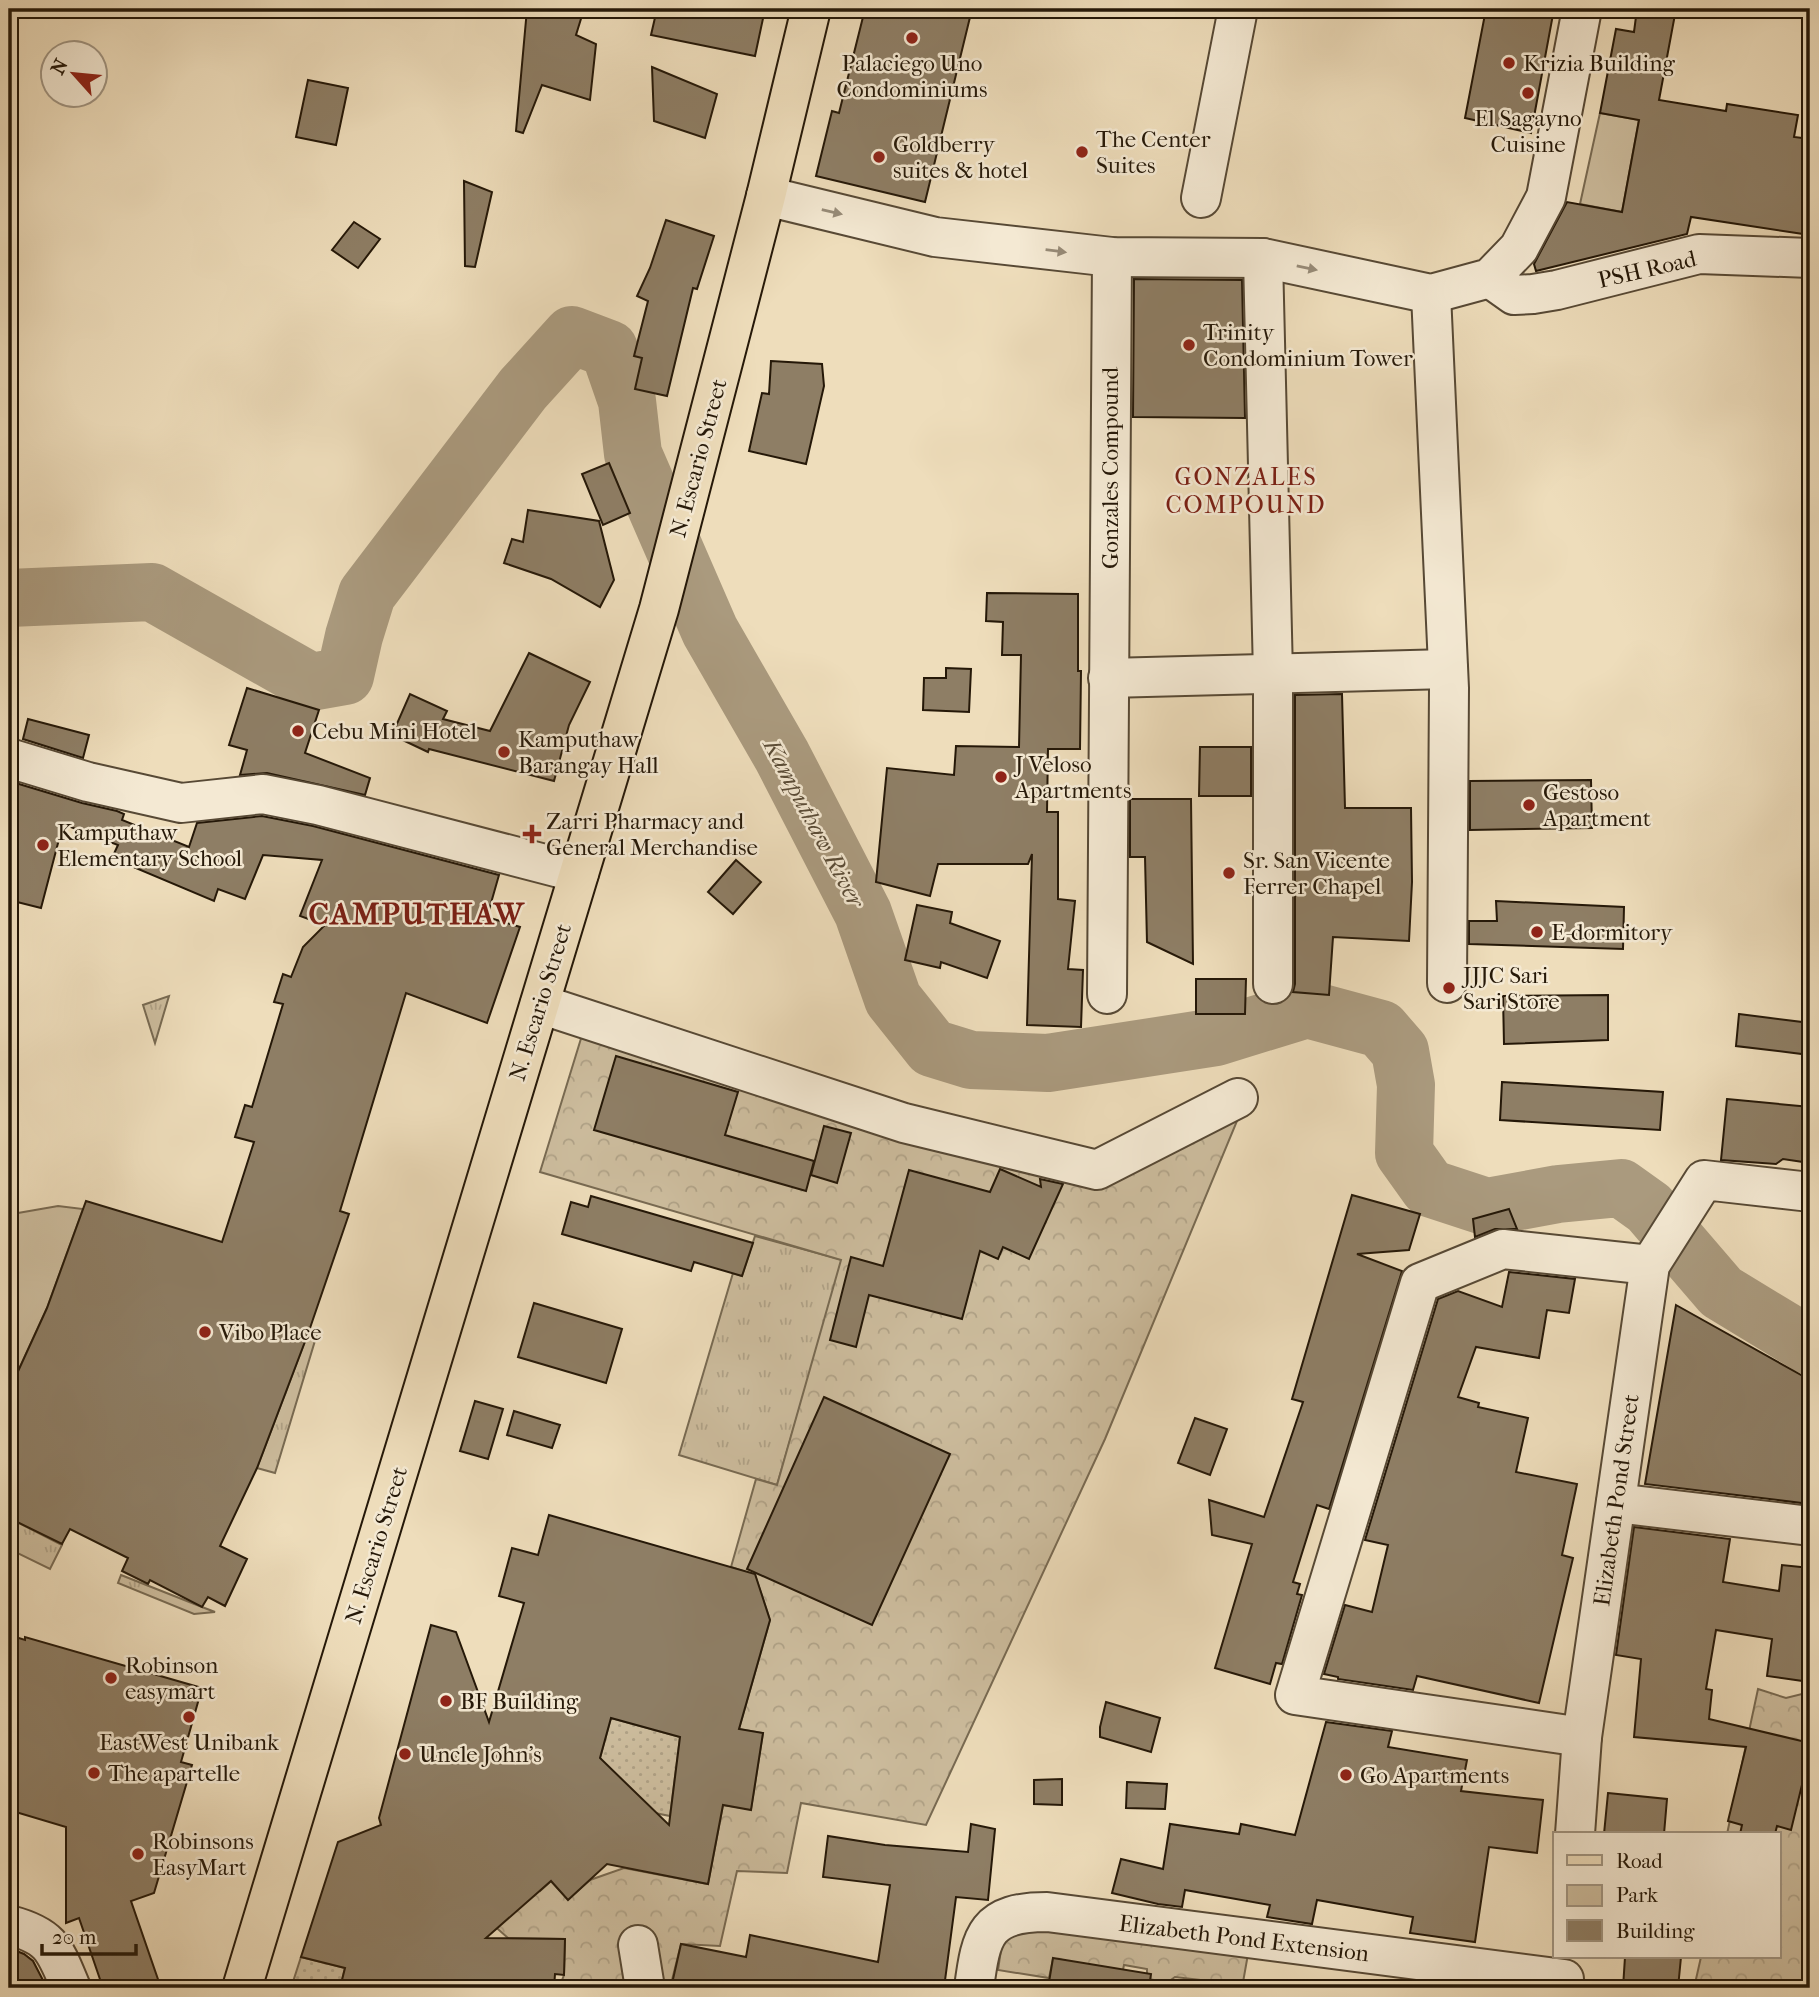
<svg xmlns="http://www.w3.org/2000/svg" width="1819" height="1997" font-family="'IM FELL French Canon',serif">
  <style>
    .grass { fill: url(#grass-tufts); stroke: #786a52; stroke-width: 2 }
    .forest { fill: url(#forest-crowns); stroke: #786a52; stroke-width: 2 }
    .park { fill: #ccbc9d; stroke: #786a52; stroke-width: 2 }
    .garden { fill: url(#garden-dots); stroke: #786a52; stroke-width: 2 }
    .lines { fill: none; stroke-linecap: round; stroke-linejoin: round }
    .river { stroke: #aa9a7e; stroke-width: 58 }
    .building { fill: #8e7e65; stroke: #251808; stroke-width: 2; fill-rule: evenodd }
    .minor-casing { stroke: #574935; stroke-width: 42 }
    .major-casing { stroke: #251808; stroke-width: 42 }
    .minor { stroke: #f4e9d3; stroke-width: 38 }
    .major { stroke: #edb; stroke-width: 38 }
    .oneway { fill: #978b78 }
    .poi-dot { fill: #8f2418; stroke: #f4e9d3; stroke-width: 2.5 }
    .labels { text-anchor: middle; stroke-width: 5; stroke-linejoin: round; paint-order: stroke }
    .poi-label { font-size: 23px; fill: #251808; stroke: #f4e9d3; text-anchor: start }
    .street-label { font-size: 23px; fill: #251808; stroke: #f4e9d3 }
    .neighbourhood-label { font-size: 24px; letter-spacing: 2px; fill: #7a1f14; stroke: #f4e9d3 }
    .water-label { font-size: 24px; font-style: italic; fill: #5a4c37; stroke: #f4e9d3 }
    .district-label { font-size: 30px; font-weight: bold; letter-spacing: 2px; fill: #7a1f14; stroke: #f4e9d3 }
  </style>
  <defs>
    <pattern id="grass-tufts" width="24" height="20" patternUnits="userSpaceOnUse" patternTransform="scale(1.75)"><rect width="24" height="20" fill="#ccbc9d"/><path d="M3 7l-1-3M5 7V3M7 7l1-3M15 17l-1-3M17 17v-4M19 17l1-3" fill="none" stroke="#afa186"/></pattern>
    <pattern id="forest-crowns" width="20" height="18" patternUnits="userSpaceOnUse" patternTransform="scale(1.75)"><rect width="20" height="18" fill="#ccbc9d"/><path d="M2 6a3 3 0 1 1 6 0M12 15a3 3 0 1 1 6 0" fill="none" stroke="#afa186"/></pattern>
    <pattern id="garden-dots" width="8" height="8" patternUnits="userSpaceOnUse" patternTransform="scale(1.75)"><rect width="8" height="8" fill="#ccbc9d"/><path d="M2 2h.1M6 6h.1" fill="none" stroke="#afa186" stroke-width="1.8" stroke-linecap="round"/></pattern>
  </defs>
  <rect width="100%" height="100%" fill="#edb"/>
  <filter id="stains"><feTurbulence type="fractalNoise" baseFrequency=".00286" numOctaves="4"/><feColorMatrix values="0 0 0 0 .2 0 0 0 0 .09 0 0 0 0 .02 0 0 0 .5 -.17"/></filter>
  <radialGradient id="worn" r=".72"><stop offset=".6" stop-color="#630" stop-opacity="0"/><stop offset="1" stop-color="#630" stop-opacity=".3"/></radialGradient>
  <g class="grass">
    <polygon points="169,996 155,1043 143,1005"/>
    <polygon points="755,1236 843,1260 777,1485 679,1455 733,1273 742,1276"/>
    <polygon points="309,1331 317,1334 275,1473 257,1468"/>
    <polygon points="9,1518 62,1545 50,1569 9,1549"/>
    <polygon points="121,1575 202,1607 215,1612 194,1614 118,1583"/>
  </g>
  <g class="forest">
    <polygon points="587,1019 1109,1173 1204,1120 1237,1121 1105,1439 926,1825 801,1803 787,1873 737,1871 720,1946 681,1944 670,1988 559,1988 564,1975 565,1939 508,1938 491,1923 529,1879 540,1891 551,1881 568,1899 590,1880 624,1868 708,1884 723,1805 751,1809 763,1733 739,1729 770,1620 755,1575 731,1567 756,1479 777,1485 841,1260 540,1172"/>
    <polygon points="1758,1689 1786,1698 1810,1692 1810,1988 1694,1988 1701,1957 1779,1957 1779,1834 1727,1834"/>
    <polygon points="1028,1923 1248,1954 1242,1988 1218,1988 1219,1982 1175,1977 1168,1982 1147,1979 1147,1969 1124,1965 1121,1979 1053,1959 1049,1978 998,1970 1002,1943"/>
  </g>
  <g class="park">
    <polygon points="1600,113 1639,120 1622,212 1580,204"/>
    <polygon points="58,1206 83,1209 47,1308 9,1391 9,1217 18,1213"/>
  </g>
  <g class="garden">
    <polygon points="611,1718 680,1737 670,1816 635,1809 600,1758"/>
    <polygon points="301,1957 345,1968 340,1988 291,1988"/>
  </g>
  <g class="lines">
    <polyline class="river" points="9,598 152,592 311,682 345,676 354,636 367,594 523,389 572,335 609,349 627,401 633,454 710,631 782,756 863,913 893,999 932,1048 971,1060 1048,1063 1216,1037 1307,1009 1381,1029 1400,1051 1406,1085 1404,1153 1429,1188 1487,1207 1558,1194 1621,1188 1649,1208 1721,1292 1810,1346"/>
  </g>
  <g class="building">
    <polygon points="527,9 584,9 576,35 596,44 590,100 542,85 523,133 516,131"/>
    <polygon points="657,9 765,9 755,56 651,35"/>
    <polygon points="865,9 972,9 925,202 816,176 832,111 839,113"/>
    <polygon points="1486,9 1554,9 1531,133 1465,118"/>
    <polygon points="1637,9 1676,9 1659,100 1726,111 1727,104 1798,115 1794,137 1810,139 1810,235 1691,217 1687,234 1536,271 1534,264 1567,202 1622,212 1639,120 1600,113 1616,29 1634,32"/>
    <polygon points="652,67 717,94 705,138 654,121"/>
    <polygon points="308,80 348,88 336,145 296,137"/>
    <polygon points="464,181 492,192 475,267 465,266"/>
    <polygon points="666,220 714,236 697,289 693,288 667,396 635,389 642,358 634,356 648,301 637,296 650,268"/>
    <polygon points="354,222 380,239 358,268 332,250"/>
    <polygon points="1134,279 1242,280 1245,418 1133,417"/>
    <polygon points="771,361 822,364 824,386 806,464 749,451 762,393 769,394"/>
    <polygon points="609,463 630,513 603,525 582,474"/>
    <polygon points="528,510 599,521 614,580 600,607 551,579 504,563 512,539 523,542"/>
    <polygon points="987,593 1078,594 1078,671 1081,671 1080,749 1048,749 1047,812 1058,812 1058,899 1075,901 1068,969 1083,970 1081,1027 1027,1025 1032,854 1028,864 938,864 930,896 876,882 887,768 954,775 956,746 1019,747 1021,655 1002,655 1003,622 986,621"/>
    <polygon points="529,653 590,682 569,725 554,781 429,749 428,752 392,735 410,694 447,711 443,719 490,731"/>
    <polygon points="946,668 971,669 969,712 923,710 924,678 946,678"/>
    <polygon points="247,688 319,710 305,753 370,778 365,795 267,773 240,775 247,750 229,745"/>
    <polygon points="1342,694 1345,808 1411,808 1412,882 1409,941 1333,937 1329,995 1293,992 1295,984 1295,695"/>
    <polygon points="28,719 89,735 83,758 23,739"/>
    <polygon points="1200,747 1251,747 1251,796 1199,796"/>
    <polygon points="1591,780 1592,828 1470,830 1470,781"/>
    <polygon points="9,781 82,803 117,811 124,814 122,820 189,847 197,823 262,816 313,826 499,875 487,917 520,927 487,1023 406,993 340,1211 349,1214 309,1331 257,1468 220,1546 247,1559 225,1606 208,1597 202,1607 150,1580 148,1584 122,1571 128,1558 70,1529 62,1544 9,1518 9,1391 47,1308 86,1201 222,1242 254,1142 235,1137 245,1105 252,1107 283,1004 274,1002 283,974 291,977 303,947 325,925 300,916 322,860 263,855 245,899 218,889 214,901 112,858 118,845 63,824 41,908 9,900"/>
    <polygon points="1130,799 1191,799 1193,964 1147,942 1145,857 1130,857"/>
    <polygon points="736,860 761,882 733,914 708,892"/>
    <polygon points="1496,901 1624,907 1623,949 1469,944 1469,921 1497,921"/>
    <polygon points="917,905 952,912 950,923 1000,941 987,978 941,962 940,968 905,960"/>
    <polygon points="1196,979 1246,979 1245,1014 1196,1014"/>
    <polygon points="1608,995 1608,1040 1504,1044 1503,996"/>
    <polygon points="1739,1014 1810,1023 1810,1055 1736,1046"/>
    <polygon points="616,1056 738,1092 725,1135 814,1161 806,1191 594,1130"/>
    <polygon points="1502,1082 1663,1092 1660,1130 1500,1120"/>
    <polygon points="1727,1099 1810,1107 1810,1163 1783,1159 1776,1164 1721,1160"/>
    <polygon points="824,1126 851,1133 837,1183 811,1175"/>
    <polygon points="1000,1169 1041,1187 1040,1179 1063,1184 1029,1259 1003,1247 998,1259 980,1251 962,1319 869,1295 856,1347 830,1340 851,1257 883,1266 909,1170 990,1192"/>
    <polygon points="1352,1195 1420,1214 1409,1250 1357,1254 1402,1271 1329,1509 1317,1505 1293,1582 1300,1584 1297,1594 1302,1595 1282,1664 1276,1663 1270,1684 1215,1668 1252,1544 1212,1535 1209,1500 1264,1517 1303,1402 1292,1399"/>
    <polygon points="591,1196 753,1243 742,1276 694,1262 691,1271 562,1234 571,1202 588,1207"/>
    <polygon points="1509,1209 1517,1229 1495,1229 1475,1237 1473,1219"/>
    <polygon points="1509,1272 1575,1279 1569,1313 1547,1310 1539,1358 1476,1347 1458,1397 1479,1403 1478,1407 1528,1418 1516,1472 1577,1484 1562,1555 1573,1558 1539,1703 1417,1676 1413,1690 1338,1679 1338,1677 1324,1674 1345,1605 1372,1612 1388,1545 1365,1540 1438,1299 1458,1291 1502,1307"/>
    <polygon points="534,1303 622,1329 606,1383 518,1357"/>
    <polygon points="1676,1305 1810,1380 1810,1504 1645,1484"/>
    <polygon points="824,1397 950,1454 872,1625 747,1569"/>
    <polygon points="475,1401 503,1409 488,1459 460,1451"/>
    <polygon points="514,1411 560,1425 552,1448 507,1435"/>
    <polygon points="1195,1418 1227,1429 1210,1475 1178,1463"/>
    <path d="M549,1515L755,1574L770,1620L739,1729L763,1733L751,1810L723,1805L708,1884L607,1864L568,1900L551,1881L486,1938L565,1939L564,1975L555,1974L554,1988H340L345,1968L301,1957L338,1842L381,1825L379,1818L431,1625L456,1632L489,1722L524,1603L499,1596L512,1548L538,1555ZM611,1718L680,1737L669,1825L600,1758Z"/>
    <polygon points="1634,1527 1730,1539 1723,1582 1779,1591 1782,1565 1810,1568 1810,1682 1767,1676 1772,1639 1716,1630 1706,1689 1712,1690 1709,1719 1810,1743 1810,1752 1791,1830 1777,1826 1775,1834 1740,1834 1742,1825 1728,1821 1746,1747 1634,1737 1641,1659 1616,1655"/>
    <polygon points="9,1635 25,1640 25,1637 202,1688 181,1762 192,1765 154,1893 131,1901 161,1988 103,1988 79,1918 66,1923 66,1827 9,1810"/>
    <polygon points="1106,1702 1160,1718 1151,1752 1100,1737 1100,1727"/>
    <polygon points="1326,1722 1392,1731 1388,1747 1467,1760 1461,1791 1543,1800 1537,1853 1489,1847 1475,1942 1410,1933 1413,1917 1317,1900 1312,1924 1267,1917 1270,1905 1185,1890 1182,1907 1158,1904 1112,1893 1121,1859 1163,1869 1170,1824 1239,1834 1241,1824 1295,1835"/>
    <polygon points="1062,1779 1062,1805 1034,1804 1034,1780"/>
    <polygon points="1127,1782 1167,1784 1165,1809 1126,1808"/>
    <polygon points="1608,1793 1667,1799 1664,1834 1604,1834"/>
    <polygon points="971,1824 995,1829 988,1900 956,1897 944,1988 671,1988 681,1944 746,1957 750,1935 878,1962 890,1885 823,1877 828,1836 885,1845 968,1852"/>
    <polygon points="9,1948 24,1954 33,1961 47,1988 9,1988"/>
    <polygon points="1625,1957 1681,1957 1678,1988 1623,1988"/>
    <polygon points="1053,1958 1151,1974 1149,1988 1048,1988"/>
  </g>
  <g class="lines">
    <g class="minor-casing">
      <g id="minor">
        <polyline points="766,196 935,237 1112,257 1263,258 1431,294 1490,278 1519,248 1546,197 1582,9"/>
        <polyline points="1201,198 1238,9"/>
        <polyline points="1263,258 1273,674 1273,984"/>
        <polyline points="1490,278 1514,295 1533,294 1557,290 1699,254 1810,258"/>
        <polyline points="1431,294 1449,688 1447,983"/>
        <polyline points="1108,678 1448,669"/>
        <polyline points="9,758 88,782 181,803 263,794 318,805 579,873"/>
        <polyline points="1107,994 1112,257"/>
        <polyline points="540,1004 904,1123 1097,1170 1238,1098"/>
        <polyline points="1616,1503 1810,1526"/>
        <polyline points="1582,1737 1295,1695 1420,1283 1503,1249 1650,1265"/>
        <polyline points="1575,1834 1582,1737 1650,1265 1704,1180 1810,1192"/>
        <path d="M9,1925C52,1936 55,1950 71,1988"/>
        <polyline points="638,1945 645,1988"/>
        <path d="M974,1988C981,1934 986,1912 1047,1912L1564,1979"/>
      </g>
    </g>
    <g class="major-casing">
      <polyline id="major" points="242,1988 659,609 766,196 811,9"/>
    </g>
    <use href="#minor" class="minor"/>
    <use href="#major" class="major"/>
  </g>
  <defs><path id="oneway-solid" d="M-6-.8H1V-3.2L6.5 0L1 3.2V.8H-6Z" transform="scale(1.75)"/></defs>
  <g class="oneway">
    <use href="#oneway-solid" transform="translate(832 212) rotate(13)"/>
    <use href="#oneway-solid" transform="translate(1056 251) rotate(7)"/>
    <use href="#oneway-solid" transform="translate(1307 268) rotate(12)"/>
  </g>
  <g class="poi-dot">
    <circle cx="912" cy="38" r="7"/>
    <circle cx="1509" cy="63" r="7"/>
    <circle cx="1528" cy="93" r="7"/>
    <circle cx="1082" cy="152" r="7"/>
    <circle cx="879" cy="157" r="7"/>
    <circle cx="1189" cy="345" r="7"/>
    <circle cx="298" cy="731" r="7"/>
    <circle cx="504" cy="752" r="7"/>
    <circle cx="1001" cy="777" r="7"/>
    <circle cx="1529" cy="805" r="7"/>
    <path d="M528.5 823.5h7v7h7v7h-7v7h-7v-7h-7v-7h7z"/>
    <circle cx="43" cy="845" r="7"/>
    <circle cx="1229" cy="873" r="7"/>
    <circle cx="1537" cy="932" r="7"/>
    <circle cx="1449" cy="988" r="7"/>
    <circle cx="205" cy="1332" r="7"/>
    <circle cx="111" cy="1678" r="7"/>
    <circle cx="446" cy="1701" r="7"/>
    <circle cx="189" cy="1717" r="7"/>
    <circle cx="405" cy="1754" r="7"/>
    <circle cx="94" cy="1773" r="7"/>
    <circle cx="1346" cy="1775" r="7"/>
    <circle cx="138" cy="1854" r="7"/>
  </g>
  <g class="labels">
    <g class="poi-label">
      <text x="912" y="71" text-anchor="middle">Palaciego Uno<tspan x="912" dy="26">Condominiums</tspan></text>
      <text x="1523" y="71">Krizia Building</text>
      <text x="1528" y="126" text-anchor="middle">El Sagayno<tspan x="1528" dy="26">Cuisine</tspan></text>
      <text x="1096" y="147">The Center<tspan x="1096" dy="26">Suites</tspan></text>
      <text x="893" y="152">Goldberry<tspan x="893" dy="26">suites &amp; hotel</tspan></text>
      <text x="1203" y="340">Trinity<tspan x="1203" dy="26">Condominium Tower</tspan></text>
      <text x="312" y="739">Cebu Mini Hotel</text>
      <text x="518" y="747">Kamputhaw<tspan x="518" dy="26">Barangay Hall</tspan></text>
      <text x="1015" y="772">J Veloso<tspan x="1015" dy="26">Apartments</tspan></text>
      <text x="1543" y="800">Gestoso<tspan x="1543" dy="26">Apartment</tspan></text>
      <text x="546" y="829">Zarri Pharmacy and<tspan x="546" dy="26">General Merchandise</tspan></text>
      <text x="57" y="840">Kamputhaw<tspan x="57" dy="26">Elementary School</tspan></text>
      <text x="1243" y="868">Sr. San Vicente<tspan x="1243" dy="26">Ferrer Chapel</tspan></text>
      <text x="1551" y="940">E-dormitory</text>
      <text x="1463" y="983">JJJC Sari<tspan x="1463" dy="26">Sari Store</tspan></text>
      <text x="219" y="1340">Vibo Place</text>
      <text x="125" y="1673">Robinson<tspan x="125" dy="26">easymart</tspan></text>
      <text x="460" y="1709">BF Building</text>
      <text x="189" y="1750" text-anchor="middle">EastWest Unibank</text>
      <text x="419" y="1762">Uncle John's</text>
      <text x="108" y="1781">The apartelle</text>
      <text x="1360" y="1783">Go Apartments</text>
      <text x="152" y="1849">Robinsons<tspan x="152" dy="26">EasyMart</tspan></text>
    </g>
    <g class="street-label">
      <text transform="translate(1647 269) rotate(-13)" y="8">PSH Road</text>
      <text transform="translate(698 458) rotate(-75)" y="8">N. Escario Street</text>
      <text transform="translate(1110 468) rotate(-90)" y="8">Gonzales Compound</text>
      <text transform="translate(540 1002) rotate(-73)" y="8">N. Escario Street</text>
      <text transform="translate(1616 1500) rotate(-82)" y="8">Elizabeth Pond Street</text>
      <text transform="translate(376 1545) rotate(-73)" y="8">N. Escario Street</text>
      <text transform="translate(1244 1938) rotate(7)" y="8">Elizabeth Pond Extension</text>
    </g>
    <g class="neighbourhood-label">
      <text x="1246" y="485">GONZALES<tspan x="1246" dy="28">COMPOUND</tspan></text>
    </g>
    <g class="water-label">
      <text transform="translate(814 823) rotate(62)" y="8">Kamputhaw River</text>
    </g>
    <g class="district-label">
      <text x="417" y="924">CAMPUTHAW</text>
    </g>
  </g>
  <rect width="1819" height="1997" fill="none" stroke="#edb" stroke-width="35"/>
  <rect x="10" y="10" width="1798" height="1976" fill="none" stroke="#251808" stroke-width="3.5"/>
  <rect x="18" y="18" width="1784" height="1962" fill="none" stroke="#251808" stroke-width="2"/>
  <rect x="1553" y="1832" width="228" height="126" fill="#f4e9d3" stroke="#a19582" stroke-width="2"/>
  <rect x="1567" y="1855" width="35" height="10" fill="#eeddbb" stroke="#a19582" stroke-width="2"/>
  <text x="1616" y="1868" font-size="21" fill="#251808">Road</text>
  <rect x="1567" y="1885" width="35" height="21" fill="#ccbc9d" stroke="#a19582" stroke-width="2"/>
  <text x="1616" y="1902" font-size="21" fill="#251808">Park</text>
  <rect x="1567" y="1920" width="35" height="21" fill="#8e7e65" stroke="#a19582" stroke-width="2"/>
  <text x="1616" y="1938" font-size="21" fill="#251808">Building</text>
  <g transform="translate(74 74) rotate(297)"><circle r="33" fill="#f4e9d3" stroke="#a19582" stroke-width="2"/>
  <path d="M0-5L12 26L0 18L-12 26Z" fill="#8f2418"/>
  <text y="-10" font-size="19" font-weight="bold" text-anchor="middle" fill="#251808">N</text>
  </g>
  <path d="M42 1944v10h94v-10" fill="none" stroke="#251808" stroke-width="3.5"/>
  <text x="52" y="1944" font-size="21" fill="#251808" stroke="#f4e9d3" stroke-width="5" paint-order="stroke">20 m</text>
  <rect width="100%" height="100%" filter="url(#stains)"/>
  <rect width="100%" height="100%" fill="url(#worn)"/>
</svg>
